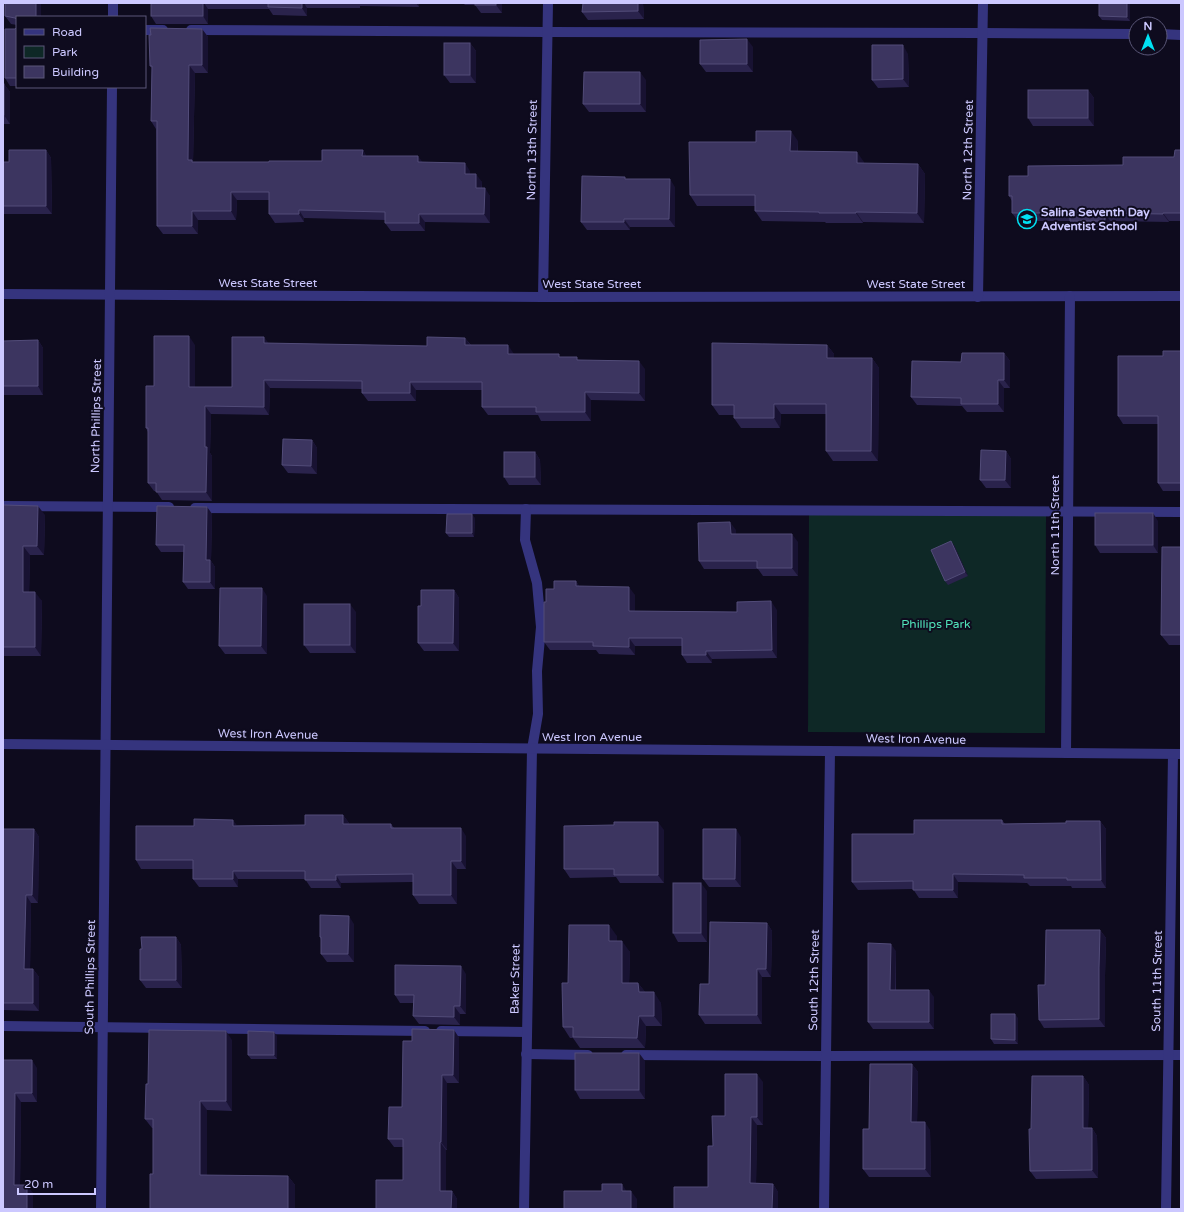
<svg xmlns="http://www.w3.org/2000/svg" width="1184" height="1212" font-family="'Varela Round',sans-serif">
  <style>
    .green { fill: #0e2826 }
    .lines { fill: none; stroke-linecap: round; stroke-linejoin: round }
    .service { stroke: #35347e; stroke-width: 10 }
    .minor { stroke: #35347e; stroke-width: 10 }
    .tertiary { stroke: #35347e; stroke-width: 10 }
    .wall { fill: #2a234c }
    .shaded-wall { fill: #181232 }
    .building { fill: #3c3560; stroke: #524c79 }
    .labels { text-anchor: middle; stroke-width: 4; stroke-linejoin: round; paint-order: stroke }
    .street-label { font-size: 12px; fill: #ccc8ff; stroke: #0e0b1e }
    .poi-label { font-size: 12px; font-weight: bold; fill: #ccc8ff; stroke: #0e0b1e; text-anchor: start }
    .park-label { font-size: 12px; fill: #51e2ba; stroke: #0e0b1e }
  </style>
  <rect width="100%" height="100%" fill="#0e0b1e"/>
  <polygon class="green" points="809,514 1046,516 1045,733 808,732"/>
  <g class="lines">
    <g class="service">
      <polyline points="145,30 163,30"/>
      <polyline points="191,30 547,32 982,33 1136,34"/>
      <polyline points="1160,34 1181,35"/>
      <polyline points="3,506 169,507"/>
      <polyline points="195,508 1181,512"/>
      <polyline points="526,509 525,540 537,583 541,627 537,671 538,714 532,749"/>
      <polyline points="3,1026 425,1031"/>
      <polyline points="441,1031 527,1032"/>
      <polyline points="526,1054 588,1055"/>
      <polyline points="626,1055 826,1056 1181,1055"/>
    </g>
    <g class="minor">
      <polyline points="113,17 113,3"/>
      <polyline points="3,294 543,297 1181,296"/>
      <polyline points="543,297 548,3"/>
      <polyline points="978,297 983,3"/>
      <polyline points="1066,753 1070,296"/>
      <polyline points="101,1209 112,87"/>
      <polyline points="524,1209 532,749"/>
      <polyline points="824,1209 830,751"/>
      <polyline points="1166,1209 1173,754"/>
    </g>
    <polyline class="tertiary" points="3,744 1181,754"/>
  </g>
  <g class="wall">
    <polygon points="41,3 41,17 17,17 17,25 11,24 5,16"/>
    <polygon points="151,3 419,3 419,7 360,6 360,8 307,8 307,16 273,15 269,9 208,9 208,24 156,24 151,16"/>
    <polygon points="463,3 502,3 502,13 481,13 475,5 465,5"/>
    <polygon points="643,3 644,19 588,20 582,12"/>
    <polygon points="1130,3 1130,21 1102,20 1099,16"/>
    <polygon points="17,27 17,86 10,86 5,78 15,29"/>
    <polygon points="202,29 208,37 208,73 195,73 193,162 269,162 322,161 363,150 366,156 423,162 470,171 470,174 482,182 482,188 490,196 490,223 425,222 425,231 391,231 385,223 385,220 304,218 304,222 275,223 269,214 269,200 237,200 236,220 198,220 198,234 163,234 157,226 156,129 151,121 152,68 150,66"/>
    <polygon points="470,43 476,51 476,83 450,83 444,75"/>
    <polygon points="753,47 753,72 706,72 700,64"/>
    <polygon points="908,54 909,87 878,88 872,80"/>
    <polygon points="646,80 646,112 589,112 583,104"/>
    <polygon points="3,84 4,84 10,92 10,124 3,124"/>
    <polygon points="1088,90 1094,98 1094,126 1033,126 1028,118"/>
    <polygon points="798,141 798,151 864,162 864,164 918,164 925,174 924,223 863,222 863,223 826,223 825,222 762,221 755,211 755,206 697,206 690,195 756,142"/>
    <polygon points="46,150 51,158 52,214 3,214 3,162 9,162"/>
    <polygon points="1181,150 1181,221 1169,221 1169,222 1110,221 1110,229 1075,229 1070,221 1018,221 1012,213 1012,201 1009,196 1028,176 1123,165 1174,157"/>
    <polygon points="675,187 675,227 630,227 630,230 587,230 581,222"/>
    <polygon points="465,338 471,345 514,354 561,357 580,360 645,369 645,401 591,400 591,421 541,421 538,415 488,415 482,407 482,390 416,390 416,401 368,401 362,393 362,389 270,388 269,415 211,414 210,453 212,456 212,501 162,500 156,491 154,491 148,483 148,432 146,428 154,386 195,345 195,387 232,387 269,343 427,346"/>
    <polygon points="38,340 43,348 43,395 3,395 3,341"/>
    <polygon points="827,345 834,354 834,358 872,358 879,368 878,461 833,461 826,451 826,414 781,414 780,428 741,428 734,418 734,415 719,415 712,405"/>
    <polygon points="1181,351 1181,491 1163,491 1158,483 1158,424 1123,424 1118,416 1163,356"/>
    <polygon points="1004,353 1010,361 1010,388 1004,388 1004,412 967,412 962,406 917,405 911,397 961,362"/>
    <polygon points="312,440 317,448 317,474 288,473 282,465"/>
    <polygon points="1006,451 1011,459 1011,488 986,488 980,480"/>
    <polygon points="535,452 540,460 541,485 509,485 504,477"/>
    <polygon points="3,505 45,515 44,555 30,555 29,592 42,601 41,656 3,656"/>
    <polygon points="207,507 212,514 211,561 215,567 215,589 188,589 183,582 184,552 161,552 156,545"/>
    <polygon points="475,518 474,537 449,537 446,533"/>
    <polygon points="1158,521 1158,553 1100,553 1095,545"/>
    <polygon points="736,530 736,534 798,542 798,576 763,576 758,569 704,569 699,561"/>
    <polygon points="954,545 968,576 948,585 945,581"/>
    <polygon points="1181,547 1181,645 1169,645 1161,635"/>
    <polygon points="576,581 579,586 635,595 635,611 737,612 777,610 777,658 712,659 712,663 687,663 682,655 682,646 635,646 635,655 599,654 596,650 550,650 544,642 546,602 554,589"/>
    <polygon points="454,590 459,598 459,651 424,651 418,643 421,606"/>
    <polygon points="267,596 267,654 225,654 219,646"/>
    <polygon points="356,612 356,653 310,653 304,645"/>
    <polygon points="343,815 349,823 349,824 391,824 394,828 466,836 466,869 457,869 457,904 419,904 413,895 413,882 341,883 341,888 311,888 305,879 238,879 238,887 199,887 193,879 193,869 141,869 136,860 194,826 305,825"/>
    <polygon points="1002,820 1005,824 1066,823 1100,821 1106,829 1106,888 1072,888 1071,886 1030,886 1027,883 958,882 958,898 919,898 913,889 858,890 852,882 914,834"/>
    <polygon points="3,829 34,829 39,837 38,903 31,903 30,969 33,969 39,977 39,1011 3,1010"/>
    <polygon points="664,830 664,883 620,883 616,877 570,878 564,869"/>
    <polygon points="741,837 741,887 709,887 703,879"/>
    <polygon points="707,891 707,942 678,942 673,933"/>
    <polygon points="767,923 772,931 771,977 762,977 762,1024 705,1024 699,1015 709,984"/>
    <polygon points="354,924 354,962 327,962 321,954 321,940 320,937"/>
    <polygon points="1100,930 1106,938 1105,976 1105,1027 1044,1028 1039,1020 1045,985"/>
    <polygon points="617,936 617,941 630,952 629,983 638,983 645,992 661,1003 662,1026 646,1026 645,1048 580,1048 573,1038 570,1038 563,1027 568,983"/>
    <polygon points="176,937 181,945 182,988 146,988 140,980 142,949"/>
    <polygon points="896,951 896,990 934,997 934,1029 873,1029 868,1022"/>
    <polygon points="466,974 466,1014 460,1014 460,1025 419,1024 413,1016 413,1003 400,1003 395,995"/>
    <polygon points="1018,1018 1018,1044 994,1044 991,1039"/>
    <polygon points="454,1030 459,1038 459,1083 447,1083 447,1150 446,1150 446,1191 452,1191 457,1199 457,1209 376,1209 403,1180 403,1147 394,1147 388,1139 402,1107 412,1041"/>
    <polygon points="277,1036 277,1059 251,1059 248,1055"/>
    <polygon points="232,1040 232,1111 207,1110 207,1175 288,1176 295,1185 295,1209 150,1209 153,1174 153,1128 152,1128 145,1119 148,1084"/>
    <polygon points="3,1060 37,1068 37,1102 21,1102 20,1185 33,1193 33,1209 3,1209"/>
    <polygon points="645,1061 645,1099 580,1099 575,1090"/>
    <polygon points="912,1064 918,1072 917,1122 930,1130 931,1177 869,1177 863,1169 869,1129"/>
    <polygon points="1083,1076 1089,1085 1088,1128 1092,1128 1097,1136 1098,1178 1036,1179 1030,1171 1031,1129"/>
    <polygon points="763,1082 763,1125 757,1125 756,1183 773,1184 778,1192 708,1187 713,1146 725,1116"/>
  </g>
  <g class="shaded-wall">
    <rect x="36" y="3" width="5" height="14"/>
    <polygon points="203,3 204,3 208,9 208,24 203,16"/>
    <polygon points="302,3 304,3 307,8 307,16 302,8"/>
    <polygon points="416,3 419,3 419,7"/>
    <polygon points="496,3 502,3 502,13 496,5"/>
    <polygon points="638,3 643,3 644,19 638,11"/>
    <polygon points="1127,3 1130,3 1130,21 1127,17"/>
    <polygon points="202,29 208,37 208,73 202,65"/>
    <polygon points="747,39 753,47 753,72 747,64"/>
    <polygon points="470,43 476,51 476,83 470,75"/>
    <polygon points="903,45 908,54 909,87 903,79"/>
    <polygon points="189,65 195,73 193,163 188,160"/>
    <polygon points="640,72 646,80 646,112 640,104"/>
    <polygon points="4,84 10,92 10,124 4,115"/>
    <polygon points="1088,90 1094,98 1094,126 1088,118"/>
    <polygon points="791,131 798,141 797,161 790,151"/>
    <polygon points="46,150 51,158 52,214 46,206"/>
    <polygon points="363,150 368,159 362,156"/>
    <polygon points="857,152 864,162 864,174 857,163"/>
    <polygon points="418,156 424,164 418,162"/>
    <polygon points="465,163 470,171 470,182 465,174"/>
    <polygon points="918,164 925,174 924,223 917,213"/>
    <polygon points="476,174 482,182 481,196 476,188"/>
    <polygon points="670,179 675,187 675,227 669,219"/>
    <polygon points="485,188 490,196 490,223 484,214"/>
    <polygon points="231,192 237,200 236,220 231,211"/>
    <polygon points="299,210 304,218 304,222 299,214"/>
    <polygon points="192,211 198,220 198,234 192,226"/>
    <polygon points="856,212 863,222 863,223 856,213"/>
    <polygon points="1105,213 1110,221 1110,229 1105,221"/>
    <polygon points="1163,213 1169,221 1169,222 1163,214"/>
    <polygon points="419,214 425,222 425,231 419,223"/>
    <polygon points="624,219 630,227 630,230 624,222"/>
    <polygon points="189,336 195,345 195,395 189,387"/>
    <polygon points="264,337 270,345 264,343"/>
    <polygon points="465,338 471,346 465,345"/>
    <polygon points="38,340 43,348 43,395 38,386"/>
    <polygon points="508,345 514,354 514,362 508,354"/>
    <polygon points="827,345 834,354 834,368 827,358"/>
    <polygon points="1004,353 1010,361 1010,388 1004,380"/>
    <polygon points="872,358 879,368 878,461 871,451"/>
    <polygon points="639,361 645,369 645,401 639,393"/>
    <polygon points="264,380 270,388 269,415 264,407"/>
    <polygon points="998,380 1004,388 1004,412 998,404"/>
    <polygon points="410,382 416,390 416,401 410,393"/>
    <polygon points="585,392 591,400 591,421 585,412"/>
    <polygon points="774,404 781,414 780,428 774,418"/>
    <polygon points="205,406 211,414 210,453 212,456 212,501 206,492 205,447"/>
    <polygon points="312,440 317,448 317,474 311,466"/>
    <polygon points="1006,451 1011,459 1011,488 1005,480"/>
    <polygon points="535,452 540,460 541,485 535,477"/>
    <polygon points="38,506 45,515 44,555 37,546"/>
    <polygon points="207,507 212,514 211,561 215,567 215,589 210,582 206,560"/>
    <polygon points="1153,513 1158,521 1158,553 1153,545"/>
    <polygon points="472,514 475,518 474,537 472,533"/>
    <polygon points="730,522 736,530 736,542 731,534"/>
    <polygon points="792,534 798,542 798,576 792,568"/>
    <polygon points="951,541 954,545 968,576 965,572"/>
    <polygon points="23,546 30,555 29,601 23,592"/>
    <polygon points="576,581 581,589 576,586"/>
    <polygon points="629,587 635,595 635,619 629,611"/>
    <polygon points="262,588 267,596 267,654 261,646"/>
    <polygon points="454,590 459,598 459,651 453,643"/>
    <polygon points="35,592 42,601 41,656 35,647"/>
    <polygon points="771,601 777,610 777,658 772,650"/>
    <polygon points="350,604 356,612 356,653 350,645"/>
    <polygon points="629,638 635,646 635,655 629,647"/>
    <polygon points="706,651 712,659 712,663 706,655"/>
    <polygon points="343,815 349,823 348,832 343,824"/>
    <polygon points="233,820 239,828 233,826"/>
    <polygon points="1100,821 1106,829 1106,888 1101,880"/>
    <polygon points="658,822 664,830 664,883 658,875"/>
    <polygon points="461,828 466,836 466,869 461,861"/>
    <polygon points="34,829 39,837 38,903 32,895"/>
    <polygon points="736,829 741,837 741,887 735,879"/>
    <polygon points="451,861 457,869 457,904 451,895"/>
    <polygon points="233,871 238,879 238,887 233,879"/>
    <polygon points="953,874 958,882 958,898 953,890"/>
    <polygon points="336,875 341,883 341,888 336,880"/>
    <polygon points="701,883 707,891 707,942 701,933"/>
    <polygon points="26,895 31,903 30,977 24,969"/>
    <polygon points="349,916 354,924 354,962 348,954"/>
    <polygon points="767,923 772,931 771,977 766,969"/>
    <polygon points="609,925 617,936 617,952 609,941"/>
    <polygon points="1100,930 1106,938 1105,976 1105,1027 1099,1019 1099,968"/>
    <polygon points="176,937 181,945 182,988 176,980"/>
    <polygon points="622,941 630,952 629,993 622,983"/>
    <polygon points="891,944 896,951 895,997 890,990"/>
    <polygon points="461,966 466,974 466,1014 460,1006"/>
    <polygon points="33,969 39,977 39,1011 33,1003"/>
    <polygon points="757,969 762,977 762,1024 757,1015"/>
    <polygon points="638,983 646,993 639,992"/>
    <polygon points="929,990 934,997 934,1029 929,1022"/>
    <polygon points="654,992 661,1003 662,1026 654,1016"/>
    <polygon points="454,1006 460,1014 460,1025 454,1017"/>
    <polygon points="1015,1014 1018,1018 1018,1044 1015,1040"/>
    <polygon points="639,1016 646,1026 645,1048 637,1038"/>
    <polygon points="454,1030 459,1038 459,1083 453,1075"/>
    <polygon points="226,1031 232,1040 232,1111 226,1101"/>
    <polygon points="274,1032 277,1036 277,1059 274,1055"/>
    <polygon points="639,1053 645,1061 645,1099 639,1090"/>
    <polygon points="32,1060 37,1068 37,1102 32,1093"/>
    <polygon points="912,1064 918,1072 917,1130 911,1122"/>
    <polygon points="757,1074 763,1082 763,1125 757,1117"/>
    <polygon points="442,1075 447,1083 447,1150 441,1142"/>
    <polygon points="1083,1076 1089,1085 1088,1136 1083,1128"/>
    <polygon points="15,1093 21,1102 20,1193 14,1185"/>
    <polygon points="200,1101 207,1110 207,1184 200,1175"/>
    <polygon points="751,1117 757,1125 756,1191 750,1183"/>
    <polygon points="925,1122 930,1130 931,1177 925,1169"/>
    <polygon points="1092,1128 1097,1136 1098,1178 1092,1170"/>
    <polygon points="440,1142 446,1150 446,1199 440,1191"/>
    <polygon points="288,1176 295,1185 295,1209 288,1209"/>
    <polygon points="622,1184 627,1192 622,1191"/>
    <polygon points="773,1184 778,1192 778,1209 772,1209"/>
    <polygon points="27,1185 33,1193 33,1209 27,1209"/>
    <polygon points="452,1191 457,1199 457,1209 451,1209"/>
    <polygon points="631,1191 637,1199 637,1209 631,1209"/>
  </g>
  <g class="building">
    <polygon points="5,3 36,3 36,17 17,17 17,20 15,18 5,16"/>
    <rect x="151" y="3" width="52" height="13"/>
    <polygon points="268,3 302,3 302,8 268,7"/>
    <rect x="475" y="3" width="21" height="2"/>
    <polygon points="583,3 638,3 638,11 582,12"/>
    <polygon points="1099,3 1127,3 1127,17 1099,16"/>
    <polygon points="17,27 17,78 5,78 5,29 15,29"/>
    <polygon points="150,28 202,29 202,65 189,65 188,160 192,160 192,162 269,162 269,161 322,161 322,150 363,150 362,156 418,156 418,162 465,163 465,174 476,174 476,188 485,188 484,214 419,214 419,223 385,223 385,212 299,210 299,214 269,214 269,192 231,192 231,211 192,211 192,226 157,226 157,121 151,121 152,66 150,66 149,35 151,35"/>
    <polygon points="747,39 747,64 700,64 700,40"/>
    <rect x="444" y="43" width="26" height="32"/>
    <polygon points="872,45 903,45 903,79 872,80"/>
    <polygon points="584,72 640,72 640,104 583,104"/>
    <rect x="3" y="84" width="1" height="31"/>
    <rect x="1028" y="90" width="60" height="28"/>
    <polygon points="756,131 791,131 790,151 857,152 857,163 918,164 917,213 856,212 856,213 819,213 819,212 755,211 755,195 690,195 689,142 756,142"/>
    <polygon points="9,150 46,150 46,206 3,206 3,162 9,162"/>
    <polygon points="1175,150 1181,150 1181,213 1163,213 1163,214 1105,213 1105,221 1070,221 1070,213 1012,213 1012,196 1009,196 1009,176 1028,176 1028,166 1123,165 1123,157 1174,157"/>
    <polygon points="582,176 625,177 625,179 670,179 669,219 624,219 624,222 581,222"/>
    <polygon points="154,336 189,336 189,387 232,387 232,337 264,337 264,343 427,346 427,337 465,338 465,345 508,345 508,354 559,354 559,357 577,357 577,360 639,361 639,393 585,392 585,412 536,412 536,407 482,407 482,382 410,382 410,393 362,393 362,381 264,380 264,407 205,406 205,447 207,447 206,492 156,492 156,483 148,483 148,428 146,428 146,386 154,386"/>
    <polygon points="38,340 38,386 3,386 3,341"/>
    <polygon points="712,343 827,345 827,358 872,358 871,451 826,451 826,404 774,404 774,418 734,418 734,405 712,405"/>
    <polygon points="1163,351 1181,351 1181,483 1158,483 1158,416 1118,416 1118,356 1163,356"/>
    <polygon points="962,353 1004,353 1004,380 998,380 998,404 961,404 961,398 911,397 912,361 961,362"/>
    <polygon points="283,439 312,440 311,466 282,465"/>
    <polygon points="981,450 1006,451 1005,480 980,480"/>
    <rect x="504" y="452" width="31" height="25"/>
    <polygon points="3,505 38,506 37,546 23,546 23,592 35,592 35,647 3,647"/>
    <polygon points="157,506 207,507 206,560 210,560 210,582 183,582 184,545 156,545"/>
    <rect x="1095" y="513" width="58" height="32"/>
    <polygon points="447,514 472,514 472,533 446,533"/>
    <polygon points="730,522 731,534 792,534 792,568 757,568 757,561 699,561 698,523"/>
    <polygon points="951,541 965,572 945,581 931,550"/>
    <polygon points="1162,547 1181,547 1181,635 1161,635"/>
    <polygon points="554,581 576,581 576,586 629,587 629,611 737,612 737,602 771,601 772,650 706,651 706,655 682,655 682,638 629,638 629,647 593,646 593,642 544,642 544,602 546,602 546,589 554,589"/>
    <polygon points="220,588 262,588 261,646 219,646"/>
    <polygon points="421,590 454,590 453,643 418,643 418,606 421,606"/>
    <rect x="304" y="604" width="46" height="41"/>
    <polygon points="305,815 343,815 343,824 391,824 391,828 461,828 461,861 451,861 451,895 413,895 413,874 336,875 336,880 305,880 305,871 233,871 233,879 193,879 193,860 136,860 136,826 194,826 194,819 233,820 233,826 305,825"/>
    <polygon points="914,820 1002,820 1002,824 1066,823 1066,821 1100,821 1101,880 1067,880 1067,878 1024,878 1024,875 953,874 953,890 913,890 913,881 852,882 852,834 914,834"/>
    <polygon points="614,822 658,822 658,875 614,875 614,869 564,869 564,826 614,825"/>
    <polygon points="3,829 34,829 32,895 26,895 24,969 33,969 33,1003 3,1003"/>
    <polygon points="703,829 736,829 735,879 703,879"/>
    <rect x="673" y="883" width="28" height="50"/>
    <polygon points="320,915 349,916 348,954 321,954 321,937 320,937"/>
    <polygon points="710,922 767,923 766,969 757,969 757,1015 699,1015 700,984 709,984"/>
    <polygon points="569,925 609,925 609,941 622,941 622,983 638,983 639,992 654,992 654,1016 639,1016 637,1038 573,1037 573,1027 563,1027 562,983 568,983"/>
    <polygon points="1046,930 1100,930 1099,968 1099,1019 1039,1020 1038,985 1045,985"/>
    <polygon points="141,937 176,937 176,980 140,980 140,949 142,949"/>
    <polygon points="868,943 891,944 890,990 929,990 929,1022 868,1022"/>
    <polygon points="395,965 461,966 460,1006 454,1006 454,1017 413,1016 414,995 395,995"/>
    <polygon points="991,1014 1015,1014 1015,1040 991,1039"/>
    <polygon points="412,1029 454,1030 453,1075 442,1075 441,1142 440,1142 440,1191 452,1191 451,1209 376,1209 376,1180 403,1180 403,1139 388,1139 389,1107 402,1107 403,1041 412,1041"/>
    <polygon points="149,1030 226,1031 226,1101 200,1101 200,1175 288,1176 288,1209 150,1209 150,1174 153,1174 153,1119 145,1119 146,1084 148,1084"/>
    <polygon points="248,1031 274,1032 274,1055 248,1055"/>
    <rect x="575" y="1053" width="64" height="37"/>
    <polygon points="3,1060 32,1060 32,1093 15,1093 14,1185 27,1185 27,1209 3,1209"/>
    <polygon points="870,1064 912,1064 911,1122 925,1122 925,1169 863,1169 863,1129 869,1129"/>
    <polygon points="725,1074 757,1074 757,1117 751,1117 750,1183 773,1184 772,1209 674,1209 674,1187 708,1187 708,1146 713,1146 712,1116 725,1116"/>
    <polygon points="1032,1076 1083,1076 1083,1128 1092,1128 1092,1170 1030,1171 1029,1129 1031,1129"/>
    <polygon points="602,1184 622,1184 622,1191 631,1191 631,1209 564,1209 564,1191 602,1191"/>
  </g>
  <defs>
    <g id="school-ring" transform="scale(1)"><circle r="9.5" fill="#0e0b1e" stroke="#00e1f3" stroke-width="1.5"/><path d="M0-5L7-2L0 1L-7-2ZM-4 1L0 2.5L4 1V4Q0 6-4 4Z" fill="#00e1f3"/></g>
  </defs>
  <g fill-rule="evenodd">
    <use href="#school-ring" x="1027" y="219"/>
  </g>
  <g class="labels">
    <g class="street-label">
      <text transform="translate(532 150) rotate(-89)" y="4">North 13th Street</text>
      <text transform="translate(968 150) rotate(-89)" y="4">North 12th Street</text>
      <text x="268" y="287">West State Street</text>
      <text x="592" y="288">West State Street</text>
      <text x="916" y="288">West State Street</text>
      <text transform="translate(96 416) rotate(-89)" y="4">North Phillips Street</text>
      <text transform="translate(1055 525) rotate(-90)" y="4">North 11th Street</text>
      <text transform="translate(268 734) rotate(1)" y="4">West Iron Avenue</text>
      <text x="592" y="741">West Iron Avenue</text>
      <text transform="translate(916 739) rotate(1)" y="4">West Iron Avenue</text>
      <text transform="translate(90 977) rotate(-89)" y="4">South Phillips Street</text>
      <text transform="translate(515 979) rotate(-89)" y="4">Baker Street</text>
      <text transform="translate(814 980) rotate(-89)" y="4">South 12th Street</text>
      <text transform="translate(1157 981) rotate(-89)" y="4">South 11th Street</text>
    </g>
    <g class="poi-label">
      <text x="1041" y="216">Salina Seventh Day<tspan x="1041" dy="14">Adventist School</tspan></text>
    </g>
    <g class="park-label">
      <text x="936" y="628">Phillips Park</text>
    </g>
  </g>
  <rect width="1184" height="1212" fill="none" stroke="#ccc8ff" stroke-width="8"/>
  <rect x="16" y="16" width="130" height="72" fill="#0e0b1e" stroke="#5a5778"/>
  <rect x="24" y="29" width="20" height="6" fill="#35347e" stroke="#5a5778"/>
  <text x="52" y="36" font-size="12" fill="#ccc8ff">Road</text>
  <rect x="24" y="46" width="20" height="12" fill="#0e2826" stroke="#5a5778"/>
  <text x="52" y="56" font-size="12" fill="#ccc8ff">Park</text>
  <rect x="24" y="66" width="20" height="12" fill="#3c3560" stroke="#5a5778"/>
  <text x="52" y="76" font-size="12" fill="#ccc8ff">Building</text>
  <g transform="translate(1148 36)"><circle r="19" fill="#0e0b1e" stroke="#5a5778"/>
  <path d="M0-3L7 15L0 10L-7 15Z" fill="#00e1f3"/>
  <text y="-6" font-size="11" font-weight="bold" text-anchor="middle" fill="#ccc8ff">N</text>
  </g>
  <path d="M18 1188v6h77v-6" fill="none" stroke="#ccc8ff" stroke-width="2"/>
  <text x="24" y="1188" font-size="12" fill="#ccc8ff" stroke="#0e0b1e" stroke-width="3" paint-order="stroke">20 m</text>
</svg>
